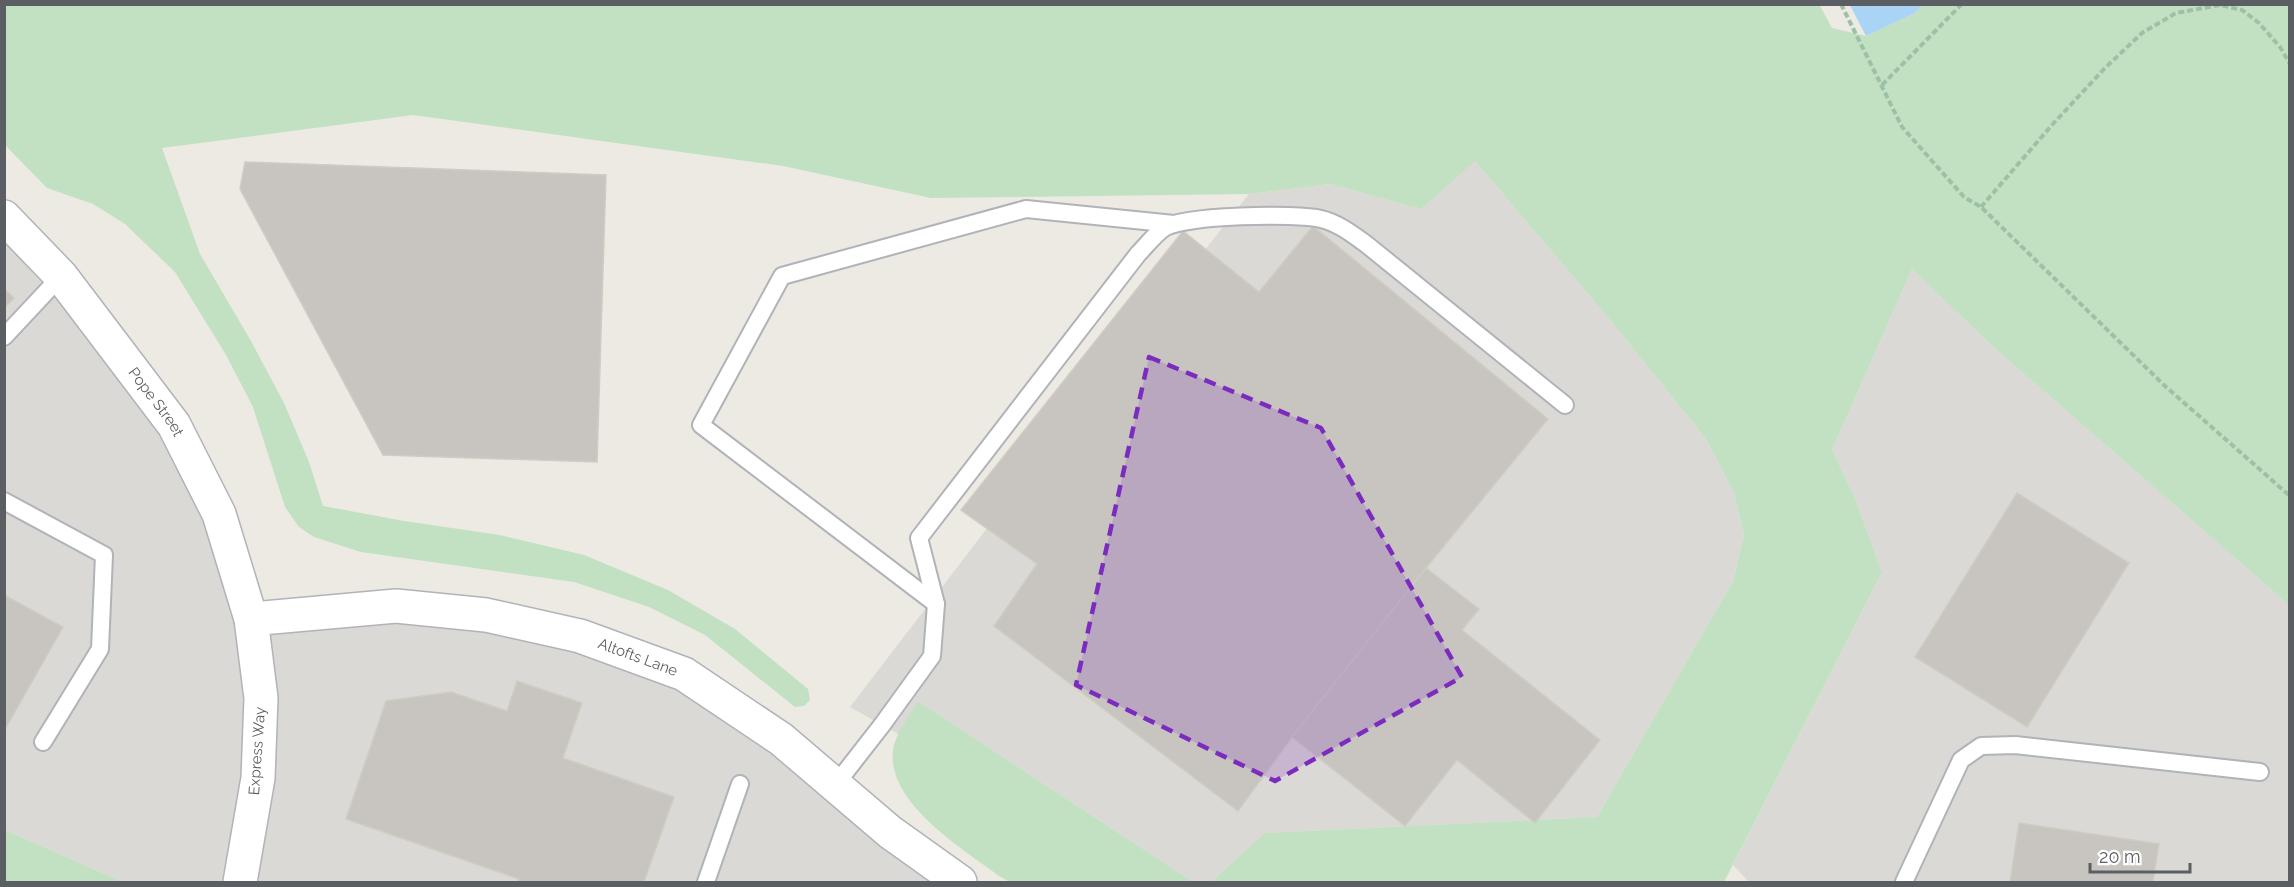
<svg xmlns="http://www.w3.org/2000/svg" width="2294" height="887" font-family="Raleway,sans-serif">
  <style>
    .industrial { fill: #dbd9d5 }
    .green { fill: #c2e1c2 }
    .water { fill: #aad4f5 }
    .building { fill: #c8c5c0; stroke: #d0ccc2; stroke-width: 1.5 }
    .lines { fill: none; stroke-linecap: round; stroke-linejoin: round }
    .service-casing { stroke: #b0b3b7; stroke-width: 20 }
    .minor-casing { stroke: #b0b3b7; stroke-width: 36 }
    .tertiary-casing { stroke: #b0b3b7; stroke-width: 36 }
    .path { stroke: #9cc1a7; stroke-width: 4; stroke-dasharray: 6 3; stroke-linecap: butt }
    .service { stroke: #fff; stroke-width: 16 }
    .minor { stroke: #fff; stroke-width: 33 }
    .tertiary { stroke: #fff; stroke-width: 33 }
    .marked { fill: #7b2cbf; fill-opacity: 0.2; stroke: #7b2cbf; stroke-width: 4.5; stroke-dasharray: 12 8; stroke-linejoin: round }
    .labels { text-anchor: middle; stroke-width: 6; stroke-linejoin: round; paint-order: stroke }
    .street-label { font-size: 15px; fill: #5b5e62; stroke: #fff }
  </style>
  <rect width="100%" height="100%" fill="#eceae3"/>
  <g class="industrial">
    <polygon points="1474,160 1611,321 1706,439 1734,493 1744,535 1733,581 1597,817 1266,833 1211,882 1193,882 918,701 900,735 850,707 1034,467 1249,194 1330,184 1421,209"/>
    <polygon points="4,217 174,425 251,619 396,606 684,674 960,882 123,882 5,830"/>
    <polygon points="1912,269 1990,344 2289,605 2289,882 1749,882 1733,865 1882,572 1854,496 1832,450"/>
  </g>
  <g class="green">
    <polygon points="1819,4 1832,28 1866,36 1915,13 1922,5 2289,5 2289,605 1990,344 1912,269 1832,450 1854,496 1882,572 1724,882 1211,882 1265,833 1597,817 1733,581 1744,535 1734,493 1706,439 1611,321 1475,161 1421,209 1330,184 1249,194 931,198 783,166 413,115 162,148 200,254 251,341 284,403 309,462 323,506 404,521 500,535 584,555 668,590 735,629 808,689 810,700 804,706 795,707 705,635 649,607 574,582 361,552 314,537 299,527 285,507 253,407 226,355 175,272 125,224 93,204 47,188 5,145 5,5"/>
    <path d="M918,701L1193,882H1010L999,876C963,849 887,803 893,751C895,734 910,715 918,701Z"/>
    <polygon points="5,830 123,882 5,882"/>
  </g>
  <polygon class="water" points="1850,5 1922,5 1915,13 1866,36"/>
  <g class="building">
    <polygon points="245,162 606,175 597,462 383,455 240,189"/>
    <polygon points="1313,226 1548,419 1426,568 1292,737 1238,811 994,626 1037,564 961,510 1183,231 1259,292"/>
    <polygon points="4,289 14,298 4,308"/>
    <polygon points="2017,493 2129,563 2027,727 1915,657"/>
    <polygon points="1426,568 1479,609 1462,630 1600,740 1535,823 1457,760 1405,826 1292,737"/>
    <polygon points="4,595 63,627 4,731"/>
    <polygon points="517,681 582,703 563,758 674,797 644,882 518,882 519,879 346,819 386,701 451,692 507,711"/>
    <polygon points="2019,823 2159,844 2153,882 2010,882"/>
  </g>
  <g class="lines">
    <g class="service-casing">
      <g id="service">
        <polyline points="4,337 61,276"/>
        <polyline points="4,501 104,555 100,649 43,742"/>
        <polyline points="936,604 701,425 782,276 1026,209 1174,224"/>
        <path d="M836,784L882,725L932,656L936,604L919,538L1138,254C1146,246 1155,234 1164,228C1183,215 1297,213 1321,219C1338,223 1352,234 1366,244L1565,405"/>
        <polyline points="706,882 740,784"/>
        <polyline points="1904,882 1961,760 1981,746 2015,745 2260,772"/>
      </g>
    </g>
    <g class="minor-casing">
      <g id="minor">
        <path id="s1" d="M251,619L396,606L486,615L580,636L684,674L781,739L890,832L960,882"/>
      </g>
    </g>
    <g class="tertiary-casing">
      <g id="tertiary">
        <path id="s2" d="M4,217L61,276L174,425L219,514L251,619L261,698L258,778L240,882"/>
      </g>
    </g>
    <g class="path">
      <polyline points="1841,4 1902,127 1964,197 1981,207 2165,386 2290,496"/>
      <polyline points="1882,85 1962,4"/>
      <polyline points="1981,207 2052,125 2104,69 2142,33 2176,13 2220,5 2242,10 2259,23 2280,47 2290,64"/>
    </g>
    <use href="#service" class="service"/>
    <use href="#minor" class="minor"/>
    <use href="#tertiary" class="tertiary"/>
  </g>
  <path class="marked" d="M1149,357L1321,428L1462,677L1275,781L1076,685Z"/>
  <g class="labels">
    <g class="street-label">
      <text dy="5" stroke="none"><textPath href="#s2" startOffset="240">Pope Street</textPath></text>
      <text dy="5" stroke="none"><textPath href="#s1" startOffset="394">Altofts Lane</textPath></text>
      <text transform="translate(257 751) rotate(-86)" y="5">Express Way</text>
    </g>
  </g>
  <rect width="2294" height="887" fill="none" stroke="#5b5e62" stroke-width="12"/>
  <path d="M2090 863v9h100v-9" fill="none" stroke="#5b5e62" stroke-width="3"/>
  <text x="2099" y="863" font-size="18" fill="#5b5e62" stroke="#ffffff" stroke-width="4.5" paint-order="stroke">20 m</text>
</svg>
